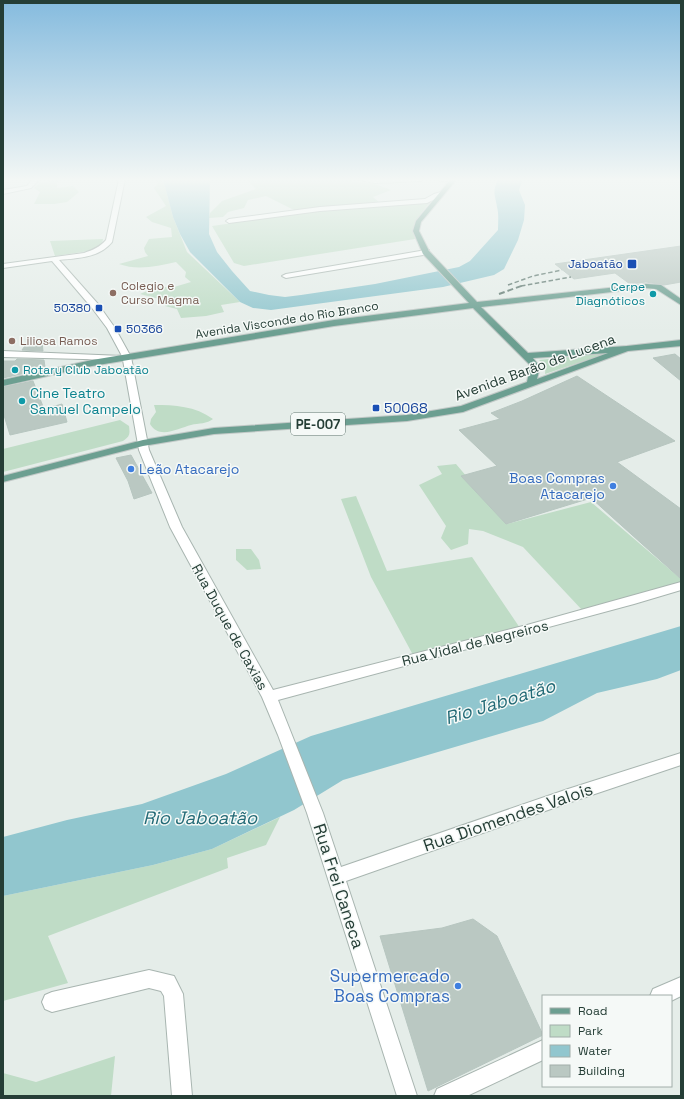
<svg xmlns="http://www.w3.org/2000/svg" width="684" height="1099" font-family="'Space Grotesk',sans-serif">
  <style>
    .green { fill: #bfdcc6 }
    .water { fill: #91c6ce }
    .building { fill: #bac8c2; stroke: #b7c6c0 }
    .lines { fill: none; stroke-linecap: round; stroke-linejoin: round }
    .minor-casing { stroke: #a8b5b0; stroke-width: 2 }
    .major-casing { stroke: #c2c9c7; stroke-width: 2 }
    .minor { fill: #fff; fill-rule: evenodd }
    .major { fill: #6c9f91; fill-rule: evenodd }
    .rail-far1 { stroke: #607971; stroke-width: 1.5; stroke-dasharray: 4.5 2.5; stroke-linecap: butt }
    .rail { stroke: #607971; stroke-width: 2; stroke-dasharray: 6 3; stroke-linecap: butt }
    .transit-dot { fill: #1a4fb4; stroke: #f5f9f7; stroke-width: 1.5 }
    .education-dot { fill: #8d6e63; stroke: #f5f9f7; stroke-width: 1.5 }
    .culture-dot { fill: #0f9aa8; stroke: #f5f9f7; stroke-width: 1.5 }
    .shop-dot { fill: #3f7fe0; stroke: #f5f9f7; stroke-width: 1.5 }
    .labels { text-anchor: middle; stroke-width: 3; stroke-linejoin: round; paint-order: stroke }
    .far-transit-label { font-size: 12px; fill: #164399; stroke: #f5f9f7; text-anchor: end }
    .far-education-label { font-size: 12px; fill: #785e54; stroke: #f5f9f7; text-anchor: start }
    .far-culture-label { font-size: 12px; fill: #0d838f; stroke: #f5f9f7; text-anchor: end }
    .far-street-label { font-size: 12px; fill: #253e36; stroke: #f5f9f7 }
    .shield { fill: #f5f9f7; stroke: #637670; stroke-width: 1 }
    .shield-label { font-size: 13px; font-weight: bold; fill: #253e36 }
    .street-label { font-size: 14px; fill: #253e36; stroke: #f5f9f7 }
    .culture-label { font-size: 14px; fill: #0d838f; stroke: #f5f9f7; text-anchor: start }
    .transit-label { font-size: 14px; fill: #164399; stroke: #f5f9f7; text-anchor: start }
    .shop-label { font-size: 14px; fill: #366cbe; stroke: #f5f9f7; text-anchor: start }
    .near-street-label { font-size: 17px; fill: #253e36; stroke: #f5f9f7 }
    .near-shop-label { font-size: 17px; fill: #366cbe; stroke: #f5f9f7; text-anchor: end }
    .near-water-label { font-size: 18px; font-style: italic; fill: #236a76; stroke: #f5f9f7 }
  </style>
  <rect width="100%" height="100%" fill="#e5ede9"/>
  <g class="green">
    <polygon points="58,179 63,179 57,183 57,188 73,186 79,192 67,202 54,204 34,204 40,192 34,188 40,183"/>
    <path d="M155,179H163L173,217L187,252L240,302L221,305L224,312L206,316L181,318L177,309L165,306L167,301L140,294L157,287H174L191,282L185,277L186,272L176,262C157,266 138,271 119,264L148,256L145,252L144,248L149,239L172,237L171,228L152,222L146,217L166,206L154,188L158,184Z"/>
    <polygon points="246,179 350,179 350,181 375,184 391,190 373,197 379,202 296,211 266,196 248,200 244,208 228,212 223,217 209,218 210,213 222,201 256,189"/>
    <path d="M430,202C421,214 411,223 415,239L244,266L234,263L212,226L316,211Z"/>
    <polygon points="103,239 102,245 89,251 55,256 50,241"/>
    <path d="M608,353L545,374C546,368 544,364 539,360Z"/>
    <path d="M154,405C175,405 195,406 213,419C207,424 199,423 191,425C179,428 159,440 150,424L151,419L156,412Z"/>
    <path d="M120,420L129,426C130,434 130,436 123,441L3,472V449Z"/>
    <polygon points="456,464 507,524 591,502 681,579 681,583 583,611 523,547 483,531 469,529 468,544 451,550 441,538 446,526 419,485 442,474 437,466"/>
    <polygon points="356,496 387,571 472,557 520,628 413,655 371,577 341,499"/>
    <polygon points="236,549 251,549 259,560 261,569 247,570 236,560"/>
    <polygon points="280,817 266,845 227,858 228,868 48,936 68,983 3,1001 3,896 153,865 212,849"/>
    <polygon points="115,1056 111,1096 3,1096 3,1073 36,1082"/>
  </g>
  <g class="water">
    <path d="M163,179H210L209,234L217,252L232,271L250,291L269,295L285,297L301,295L375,284L459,267L470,261L498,230C498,222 499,214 497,207C495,194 492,193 498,179H523L519,190L525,205L524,220L518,240L504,269L494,275L443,287L271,310L253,308L240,302L190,252L180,234L173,217Z"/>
    <polygon points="681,626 681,670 657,679 597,693 543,721 343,780 294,810 212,849 153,865 3,896 3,837 67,820 142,804 226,774 311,736"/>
  </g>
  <g class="building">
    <polygon points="681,246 681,282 664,285 646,282 630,284 615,273 574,279 555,264"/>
    <polygon points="42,342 43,351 22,350 27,343"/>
    <polygon points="675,354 681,359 681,381 653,358"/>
    <polygon points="17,359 44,360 45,367 29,370 30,372 3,378 3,361 15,361"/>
    <polygon points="577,376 675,441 617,462 681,509 681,579 591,498 506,524 461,476 497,466 459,430 500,419 491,413 522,401"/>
    <polygon points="33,381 44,409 62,404 67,422 10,435 3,412 3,387"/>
    <polygon points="131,455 152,493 134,499 128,481 116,458"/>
    <polygon points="473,919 497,936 543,1035 428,1091 380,936 442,928"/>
  </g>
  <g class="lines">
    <g class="minor-casing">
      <g id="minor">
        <polygon points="33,179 40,179 31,188 3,194 3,190 27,186"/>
        <path d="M119,179H125L112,242C99,258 78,258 59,260L98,304L115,328L131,357L149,450L182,527L273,690L527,625L681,582V590L634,604L278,700L323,813L341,867L568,789L681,753V765L568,803L346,881L417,1096H397L307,813L278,735L262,697L170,527L139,450L123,360L3,357V351L122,356L107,328L92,308L52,261L3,268V264L84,253C93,250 100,247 106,240Z"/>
        <polygon points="354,179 424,179 421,181 375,183"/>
        <path d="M435,179H457C452,182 440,182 435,179Z"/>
        <polygon points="441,192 444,194 443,195 427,203 320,211 229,223 226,221 229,219 320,207 425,199 434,194"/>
        <polygon points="426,250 429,250 429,254 286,278 282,276 286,274"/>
        <polygon points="149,970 174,976 183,994 192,1096 172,1096 164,996 161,991 149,988 52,1012 45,1009 42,1002 45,995 52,992"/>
        <polygon points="681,977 681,996 671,1001 671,996 650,996 653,989"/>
        <polygon points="543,1040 543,1060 467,1096 434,1096 437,1089"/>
      </g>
    </g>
    <g class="major-casing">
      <path id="major" d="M451,179H457L421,222L419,231L429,251L477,302L646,284L661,285L681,299V305L656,289L646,288L481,307L528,353L627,346L681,340V346L628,351L463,412L407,421L214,434L143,446L3,482V476L143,440L214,428L407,415L461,406L527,382L530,367L529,364L473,308L334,326L92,366L3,386V380L92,360L334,320L469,303L423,254L413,231L416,221ZM608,353L537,379L540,367L533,358Z"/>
    </g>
    <use href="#minor" class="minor"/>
    <use href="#major" class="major"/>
    <g class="rail-far1">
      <polyline points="508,285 533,276 562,270"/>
      <polyline points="521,286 571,277"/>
    </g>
    <polyline class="rail" points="499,294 524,285"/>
  </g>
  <linearGradient id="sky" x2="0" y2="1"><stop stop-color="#85bbde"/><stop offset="0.54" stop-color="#f3f7f5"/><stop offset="1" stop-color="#f3f7f5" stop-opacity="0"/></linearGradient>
  <rect width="684" height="333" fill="url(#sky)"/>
  <g class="transit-dot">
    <rect x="627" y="259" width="10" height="10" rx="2"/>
    <rect x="95" y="304" width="8" height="8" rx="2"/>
    <rect x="114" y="325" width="8" height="8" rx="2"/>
    <rect x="372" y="404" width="8" height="8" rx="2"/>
  </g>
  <g class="education-dot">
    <circle cx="113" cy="293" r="4"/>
    <circle cx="12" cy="341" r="4"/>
  </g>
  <g class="culture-dot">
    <circle cx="653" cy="294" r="4"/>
    <circle cx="15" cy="370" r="4"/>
    <circle cx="22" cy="401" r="4"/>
  </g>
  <g class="shop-dot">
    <circle cx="131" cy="469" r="4"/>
    <circle cx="613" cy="486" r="4"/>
    <circle cx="458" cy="986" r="4"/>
  </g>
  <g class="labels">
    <g class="far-transit-label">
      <text x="623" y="268">Jaboatão</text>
      <text x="91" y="312">50380</text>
      <text x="126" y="333" text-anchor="start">50366</text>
    </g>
    <g class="far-education-label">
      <text x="121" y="290">Colegio e<tspan x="121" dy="14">Curso Magma</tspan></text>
      <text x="20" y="345">Liliosa Ramos</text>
    </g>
    <g class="far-culture-label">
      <text x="645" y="291">Cerpe<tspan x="645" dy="14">Diagnóticos</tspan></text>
      <text x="23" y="374" text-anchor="start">Rotary Club Jaboatão</text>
    </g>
    <g class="far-street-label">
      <text transform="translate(287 320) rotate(-9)" y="4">Avenida Visconde do Rio Branco</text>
    </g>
    <rect class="shield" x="291" y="413" width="54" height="22" rx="3"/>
    <g class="shield-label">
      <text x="318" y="429">PE-007</text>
    </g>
    <g class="street-label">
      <text transform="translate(535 367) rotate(-20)" y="5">Avenida Barão de Lucena</text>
      <text transform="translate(230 627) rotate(61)" y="5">Rua Duque de Caxias</text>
      <text transform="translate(475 643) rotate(-14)" y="5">Rua Vidal de Negreiros</text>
    </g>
    <g class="culture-label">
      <text x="30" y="398">Cine Teatro<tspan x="30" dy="16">Samuel Campelo</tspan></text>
    </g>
    <g class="transit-label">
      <text x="384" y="413">50068</text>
    </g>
    <g class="shop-label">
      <text x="139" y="474">Leão Atacarejo</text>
      <text x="605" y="483" text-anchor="end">Boas Compras<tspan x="605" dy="16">Atacarejo</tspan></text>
    </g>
    <g class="near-street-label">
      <text transform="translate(508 817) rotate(-19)" y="6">Rua Diomendes Valois</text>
      <text transform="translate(339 886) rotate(72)" y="6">Rua Frei Caneca</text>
    </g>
    <g class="near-shop-label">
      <text x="450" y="982">Supermercado<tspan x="450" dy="20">Boas Compras</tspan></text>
    </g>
    <g class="near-water-label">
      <text transform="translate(500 702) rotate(-17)" y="6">Rio Jaboatão</text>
      <text x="200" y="824">Rio Jaboatão</text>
    </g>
  </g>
  <rect width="684" height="1099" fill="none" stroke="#253e36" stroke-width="8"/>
  <rect x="542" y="995" width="130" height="92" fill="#f5f9f7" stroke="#a2aeaa"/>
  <rect x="550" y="1008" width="20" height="6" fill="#6c9f91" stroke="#a2aeaa"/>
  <text x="578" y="1015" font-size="12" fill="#253e36">Road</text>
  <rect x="550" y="1025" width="20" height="12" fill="#bfdcc6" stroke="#a2aeaa"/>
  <text x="578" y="1035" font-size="12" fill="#253e36">Park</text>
  <rect x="550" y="1045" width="20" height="12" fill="#91c6ce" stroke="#a2aeaa"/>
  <text x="578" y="1055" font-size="12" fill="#253e36">Water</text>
  <rect x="550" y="1065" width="20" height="12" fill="#bac8c2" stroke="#a2aeaa"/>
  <text x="578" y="1075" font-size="12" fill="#253e36">Building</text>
</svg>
